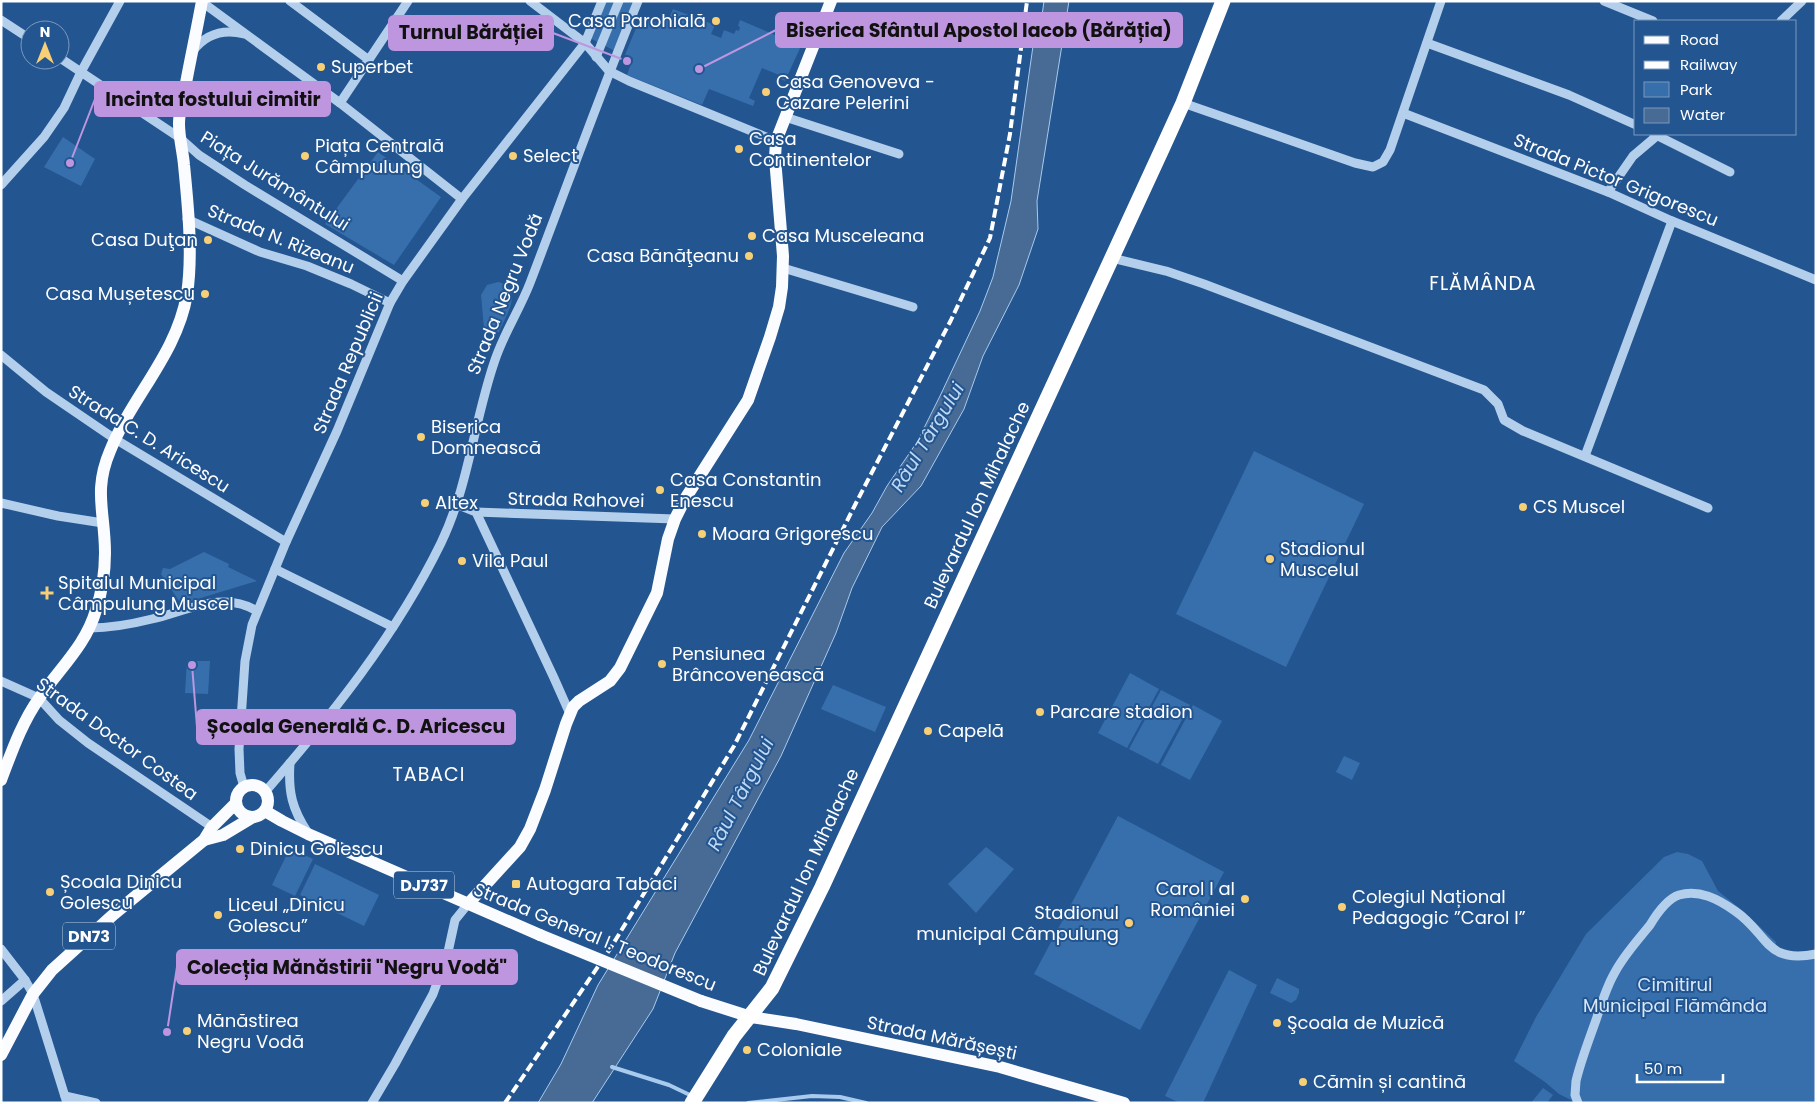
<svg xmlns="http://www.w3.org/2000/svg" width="1817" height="1104" font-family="Poppins,sans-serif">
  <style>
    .green { fill: #376fad }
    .water { fill: #486b95; stroke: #a8caed }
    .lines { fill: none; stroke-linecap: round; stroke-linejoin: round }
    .stream { stroke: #a8caed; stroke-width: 4 }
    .minor { stroke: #b4cfec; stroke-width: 9 }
    .major { stroke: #fafcff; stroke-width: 12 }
    .highway { stroke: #fff; stroke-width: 15 }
    .rail { stroke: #fff; stroke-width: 4; stroke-dasharray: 9 4; stroke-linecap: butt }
    .major-bridge { stroke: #fafcff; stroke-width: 12 }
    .poi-dot { fill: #f7cf77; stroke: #235590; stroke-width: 2 }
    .labels { text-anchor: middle; stroke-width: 4; stroke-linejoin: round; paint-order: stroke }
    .shield { fill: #235590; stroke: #bdccde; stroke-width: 1 }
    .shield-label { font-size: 16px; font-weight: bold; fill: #fff }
    .poi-label { font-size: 18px; fill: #fff; stroke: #235590; text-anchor: start }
    .street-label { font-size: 18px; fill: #fff; stroke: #235590 }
    .park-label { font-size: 18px; fill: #d9e8f9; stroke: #235590 }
    .neighbourhood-label { font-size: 19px; letter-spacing: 1px; fill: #fff; stroke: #235590 }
    .water-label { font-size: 19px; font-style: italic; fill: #c0d9f3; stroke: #235590 }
    .leader { fill: none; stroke: #bd96df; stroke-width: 2 }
    .callout-dot { fill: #bd96df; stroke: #235590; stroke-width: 2 }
    .callout { fill: #bd96df; stroke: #bd96df; stroke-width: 2 }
    .callout-label { font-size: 19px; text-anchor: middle; font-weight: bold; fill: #111 }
  </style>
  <rect width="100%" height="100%" fill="#235590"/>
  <g class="green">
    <polygon points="604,1 636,1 615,51 588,37"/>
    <polygon points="673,9 715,25 711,34 721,38 724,30 734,34 736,30 739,31 740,27 738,26 740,20 801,46 785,81 778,78 779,75 762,68 749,98 755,101 753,106 709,89 702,105 627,75 633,58 625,55 641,16 659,24 662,16 669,18"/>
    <polygon points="63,137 95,159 81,186 44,167"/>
    <polygon points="378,152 441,197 394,265 325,224"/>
    <path d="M498,282C525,288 506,315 499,332C493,334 489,333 484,328L481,295L487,285Z"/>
    <polygon points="1254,451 1364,504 1286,667 1176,614"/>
    <polygon points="204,552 229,564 228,567 257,581 181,604 161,574 163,568 170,569"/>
    <polygon points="187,661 210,661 208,694 185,693"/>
    <polygon points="1130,673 1159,689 1127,748 1098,733"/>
    <polygon points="833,685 886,707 875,732 821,709"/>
    <polygon points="1161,690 1190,705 1158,764 1129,749"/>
    <polygon points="1193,705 1222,721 1190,780 1161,765"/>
    <polygon points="1344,756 1360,763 1352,780 1336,772"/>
    <polygon points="1118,816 1224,872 1140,1030 1034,974"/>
    <polygon points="986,847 1014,869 976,913 948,884"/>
    <polygon points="290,848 313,859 295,896 272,885"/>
    <polygon points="1677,852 1688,854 1702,861 1718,891 1743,911 1776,942 1774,955 1784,958 1816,957 1816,1103 1577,1103 1559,1094 1545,1082 1514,1061 1536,1017 1586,934 1664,857"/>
    <polygon points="315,864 379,895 364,926 300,895"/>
    <polygon points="1229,970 1257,985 1203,1103 1180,1103 1165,1096"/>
    <polygon points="1277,978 1299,989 1299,993 1296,1000 1291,1003 1270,993"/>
    <polygon points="1543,1088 1553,1095 1547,1103 1531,1103"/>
  </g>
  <polygon class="water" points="1044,1 1069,1 1037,201 1038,229 1019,285 983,356 964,409 921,486 882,527 852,588 836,633 781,756 675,953 653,1009 592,1103 538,1103 561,1064 598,985 749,740 844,553 872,513 887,486 917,442 940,396 980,311 993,277 1011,201 1033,46 1041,23"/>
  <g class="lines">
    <g class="stream">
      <polyline points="612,1067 669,1085 692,1096"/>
      <polyline points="748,1103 812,1096 840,1097 866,1103"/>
    </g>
    <g class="minor">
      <polyline points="290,1 369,60"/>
      <polyline points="530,1 585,43 609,71 629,81 776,141"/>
      <polyline points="1604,1 1653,21"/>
      <polyline points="202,2 340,103 462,199"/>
      <polyline points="1,20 30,39"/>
      <polyline points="1781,21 1802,1"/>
      <polyline points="1427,43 1569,95 1636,125"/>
      <path d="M193,51C206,34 224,29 244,34"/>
      <polyline points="596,57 619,1"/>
      <polyline points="60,58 180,138 199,155 245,185 403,281"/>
      <polyline points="340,103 408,1"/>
      <polyline points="1183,103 1355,163 1373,167 1383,162 1390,150 1441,1"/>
      <polyline points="1403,113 1608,192 1672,221 1816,280"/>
      <polyline points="785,117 899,154"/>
      <polyline points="1654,134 1730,172"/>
      <polyline points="1,185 44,137 64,108 81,72 120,1"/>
      <polyline points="1608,192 1633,156 1659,134"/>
      <polyline points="187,219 260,252 307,266 351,284 390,303"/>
      <polyline points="1112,258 1166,271 1204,284 1484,390 1498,404 1504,420 1523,431 1708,508"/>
      <polyline points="783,268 913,307"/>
      <polyline points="1,355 46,392 115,439 286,542"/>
      <polyline points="1585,456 1672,221"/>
      <polyline points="1,503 58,516 103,523"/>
      <polyline points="456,504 476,512 554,678 570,714"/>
      <polyline points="476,512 675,519"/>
      <polyline points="275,569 393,627"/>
      <path d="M90,628C111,628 132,624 152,619C187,611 223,590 257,611"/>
      <polyline points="1,681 39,698 59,720 88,743 212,827"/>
      <path d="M290,763C288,792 292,809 308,833"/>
      <polyline points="244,787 240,773 239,749 245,661 252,625 286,542 337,431 390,303 403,281 462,199 585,43 602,1"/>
      <path d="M265,792C332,715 396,635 441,543C469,485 474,420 495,360C504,333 520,309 530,283C566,189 600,94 638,1"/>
      <polyline points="1,949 25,980 33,994 67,1103"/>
      <polyline points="1,1001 25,980"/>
      <polyline points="65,1096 96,1103"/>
      <polyline points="372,1103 395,1064 433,994 448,952 455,920 468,904"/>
      <path d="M1578,1103L1575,1095L1576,1081C1581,1060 1589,1040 1596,1020C1601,1005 1606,988 1614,974C1623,956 1638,940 1650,925C1656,915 1667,899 1679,895C1699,889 1718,899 1735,911C1769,934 1764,964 1816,954"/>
    </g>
    <g class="major">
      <path d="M1,780C12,751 22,722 40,697C60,668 86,645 96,610C102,592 105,572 105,553C105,512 93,491 110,451C132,396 177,354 187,294C193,255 188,205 184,165C183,152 179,138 179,124C179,111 183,96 186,83C191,56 197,29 202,1"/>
      <circle cx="252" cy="801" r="16"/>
      <polyline points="265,811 282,821 308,834 540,935"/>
      <polyline points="204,840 223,835 253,817"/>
      <polyline points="468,904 520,847 530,829 545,790 566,724 573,707 579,701 610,681 620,668 657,593 668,539 675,519 685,499 748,400 770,337 779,307 782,287 783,256 775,158 776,141 831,1"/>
      <polyline points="701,1001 751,1017 796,1024 1000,1067 1124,1103"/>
      <polyline points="1,1055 33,994 52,970 114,914 204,840 212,827 236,803"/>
    </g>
    <polyline class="highway" points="692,1103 734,1036 772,988 822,887 1163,147 1183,103 1223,1"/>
    <polyline class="rail" points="505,1103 610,949 734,746 856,503 951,320 990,238 1010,134 1027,1"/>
    <polyline class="major-bridge" points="540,935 701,1001"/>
  </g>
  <g class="poi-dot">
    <circle cx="716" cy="21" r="5"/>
    <circle cx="321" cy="67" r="5"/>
    <circle cx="766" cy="92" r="5"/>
    <circle cx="739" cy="149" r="5"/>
    <circle cx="305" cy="156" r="5"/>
    <circle cx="513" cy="156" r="5"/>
    <circle cx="752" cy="236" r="5"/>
    <circle cx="208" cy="240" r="5"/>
    <circle cx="749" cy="256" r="5"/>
    <circle cx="205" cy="294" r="5"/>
    <circle cx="421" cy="437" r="5"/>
    <circle cx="660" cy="490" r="5"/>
    <circle cx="425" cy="503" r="5"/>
    <circle cx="1523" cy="507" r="5"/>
    <circle cx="702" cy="534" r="5"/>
    <circle cx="1270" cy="559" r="5"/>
    <circle cx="462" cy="561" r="5"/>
    <path d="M44.5 585.5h5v5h5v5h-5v5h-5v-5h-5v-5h5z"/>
    <circle cx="662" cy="664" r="5"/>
    <circle cx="1040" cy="712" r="5"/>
    <circle cx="928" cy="731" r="5"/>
    <circle cx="240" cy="849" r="5"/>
    <rect x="511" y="879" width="10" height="10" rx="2.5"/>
    <circle cx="50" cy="892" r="5"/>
    <circle cx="1245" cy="899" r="5"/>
    <circle cx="1342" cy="907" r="5"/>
    <circle cx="218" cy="915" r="5"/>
    <circle cx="1129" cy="923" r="5"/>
    <circle cx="1277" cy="1023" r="5"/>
    <circle cx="187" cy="1031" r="5"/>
    <circle cx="747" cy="1050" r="5"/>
    <circle cx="1303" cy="1082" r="5"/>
  </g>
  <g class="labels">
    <g class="shield">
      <rect x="394" y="871.5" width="60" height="27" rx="4"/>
      <rect x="63" y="922.5" width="52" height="27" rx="4"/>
    </g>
    <g class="shield-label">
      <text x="424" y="891">DJ737</text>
      <text x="89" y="942">DN73</text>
    </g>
    <g class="poi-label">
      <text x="706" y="27" text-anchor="end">Casa Parohială</text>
      <text x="331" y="73">Superbet</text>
      <text x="776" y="88">Casa Genoveva -<tspan x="776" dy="21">Cazare Pelerini</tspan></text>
      <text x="749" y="145">Casa<tspan x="749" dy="21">Continentelor</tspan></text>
      <text x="315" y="152">Piața Centrală<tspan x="315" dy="21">Câmpulung</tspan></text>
      <text x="523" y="162">Select</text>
      <text x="762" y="242">Casa Musceleana</text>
      <text x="198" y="246" text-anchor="end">Casa Duţan</text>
      <text x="739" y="262" text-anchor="end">Casa Bănăţeanu</text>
      <text x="195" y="300" text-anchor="end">Casa Mușetescu</text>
      <text x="431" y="433">Biserica<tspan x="431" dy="21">Domnească</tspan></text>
      <text x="670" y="486">Casa Constantin<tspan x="670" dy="21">Enescu</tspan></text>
      <text x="435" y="509">Altex</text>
      <text x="1533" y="513">CS Muscel</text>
      <text x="712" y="540">Moara Grigorescu</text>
      <text x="1280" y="555">Stadionul<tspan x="1280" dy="21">Muscelul</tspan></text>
      <text x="472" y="567">Vila Paul</text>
      <text x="58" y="589">Spitalul Municipal<tspan x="58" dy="21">Câmpulung Muscel</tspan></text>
      <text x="672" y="660">Pensiunea<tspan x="672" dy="21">Brâncovenească</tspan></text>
      <text x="1050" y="718">Parcare stadion</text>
      <text x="938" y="737">Capelă</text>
      <text x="250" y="855">Dinicu Golescu</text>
      <text x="60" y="888">Școala Dinicu<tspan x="60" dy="21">Golescu</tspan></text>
      <text x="526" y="890">Autogara Tabaci</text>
      <text x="1235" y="895" text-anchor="end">Carol I al<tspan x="1235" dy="21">României</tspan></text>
      <text x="1352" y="903">Colegiul Național<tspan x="1352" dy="21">Pedagogic ”Carol I”</tspan></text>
      <text x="228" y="911">Liceul „Dinicu<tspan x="228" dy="21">Golescu”</tspan></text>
      <text x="1119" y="919" text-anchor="end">Stadionul<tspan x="1119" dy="21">municipal Câmpulung</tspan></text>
      <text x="197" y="1027">Mănăstirea<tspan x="197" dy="21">Negru Vodă</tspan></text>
      <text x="1287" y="1029">Şcoala de Muzică</text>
      <text x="757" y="1056">Coloniale</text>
      <text x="1313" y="1088">Cămin și cantină</text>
    </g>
    <g class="street-label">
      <text transform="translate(1616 180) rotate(22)" y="6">Strada Pictor Grigorescu</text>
      <text transform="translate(275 181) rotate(32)" y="6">Piața Jurământului</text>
      <text transform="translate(281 239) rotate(22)" y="6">Strada N. Rizeanu</text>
      <text transform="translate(505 294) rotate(-68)" y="6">Strada Negru Vodă</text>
      <text transform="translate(348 363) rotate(-67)" y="6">Strada Republicii</text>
      <text transform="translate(149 439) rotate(32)" y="6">Strada C. D. Aricescu</text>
      <text transform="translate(576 500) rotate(1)" y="6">Strada Rahovei</text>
      <text transform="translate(977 505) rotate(-65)" y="6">Bulevardul Ion Mihalache</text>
      <text transform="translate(117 739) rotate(36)" y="6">Strada Doctor Costea</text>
      <text transform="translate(806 872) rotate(-65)" y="6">Bulevardul Ion Mihalache</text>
      <text transform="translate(595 937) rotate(22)" y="6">Strada General I. Teodorescu</text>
      <text transform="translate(942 1038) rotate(12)" y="6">Strada Mărășești</text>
    </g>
    <g class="park-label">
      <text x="1675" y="991">Cimitirul<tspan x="1675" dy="21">Municipal Flămânda</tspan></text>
    </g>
    <g class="neighbourhood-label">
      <text x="1483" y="290">FLĂMÂNDA</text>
      <text x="429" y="781">TABACI</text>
    </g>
    <g class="water-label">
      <text transform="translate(927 437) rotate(-59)" y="7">Râul Târgului</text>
      <text transform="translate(740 794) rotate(-63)" y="7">Râul Târgului</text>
    </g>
  </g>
  <path class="leader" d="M699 69L776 30M627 61L553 33M70 163L95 99M192 665L197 727M167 1032L177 967"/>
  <g class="callout-dot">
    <circle cx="699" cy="69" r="5"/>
    <circle cx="627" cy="61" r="5"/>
    <circle cx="70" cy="163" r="5"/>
    <circle cx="192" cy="665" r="5"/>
    <circle cx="167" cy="1032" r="5"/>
  </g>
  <g class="callout">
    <rect x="776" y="13" width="406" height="34" rx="5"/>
    <rect x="389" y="16" width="164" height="34" rx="5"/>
    <rect x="95" y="82" width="235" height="34" rx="5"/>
    <rect x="197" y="710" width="318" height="34" rx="5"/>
    <rect x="177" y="950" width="340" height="34" rx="5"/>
  </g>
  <g class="callout-label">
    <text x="979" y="37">Biserica Sfântul Apostol Iacob (Bărăția)</text>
    <text x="471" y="39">Turnul Bărăției</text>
    <text x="213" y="106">Incinta fostului cimitir</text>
    <text x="356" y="733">Școala Generală C. D. Aricescu</text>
    <text x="347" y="974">Colecția Mănăstirii "Negru Vodă"</text>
  </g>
  <rect width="1817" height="1104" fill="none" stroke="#ffffff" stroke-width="5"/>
  <rect x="1634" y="20" width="162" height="115" fill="#235590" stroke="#7b99bc"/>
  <rect x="1644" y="36" width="25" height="8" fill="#fafcff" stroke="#7b99bc"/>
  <text x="1680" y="45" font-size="15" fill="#ffffff">Road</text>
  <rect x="1644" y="61" width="25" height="8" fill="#ffffff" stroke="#7b99bc"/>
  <text x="1680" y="70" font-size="15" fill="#ffffff">Railway</text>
  <rect x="1644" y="82" width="25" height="15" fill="#376fad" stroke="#7b99bc"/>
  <text x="1680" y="95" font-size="15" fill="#ffffff">Park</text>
  <rect x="1644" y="108" width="25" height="15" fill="#486b95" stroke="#7b99bc"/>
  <text x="1680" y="120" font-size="15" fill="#ffffff">Water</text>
  <g transform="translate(45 45)"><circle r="24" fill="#235590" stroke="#7b99bc"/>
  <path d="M0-4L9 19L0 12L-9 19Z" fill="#f7cf77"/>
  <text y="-8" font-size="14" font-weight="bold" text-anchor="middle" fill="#ffffff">N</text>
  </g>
  <path d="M1637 1074v8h86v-8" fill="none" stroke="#ffffff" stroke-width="2.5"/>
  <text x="1644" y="1074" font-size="15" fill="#ffffff" stroke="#235590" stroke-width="4" paint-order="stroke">50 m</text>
</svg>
